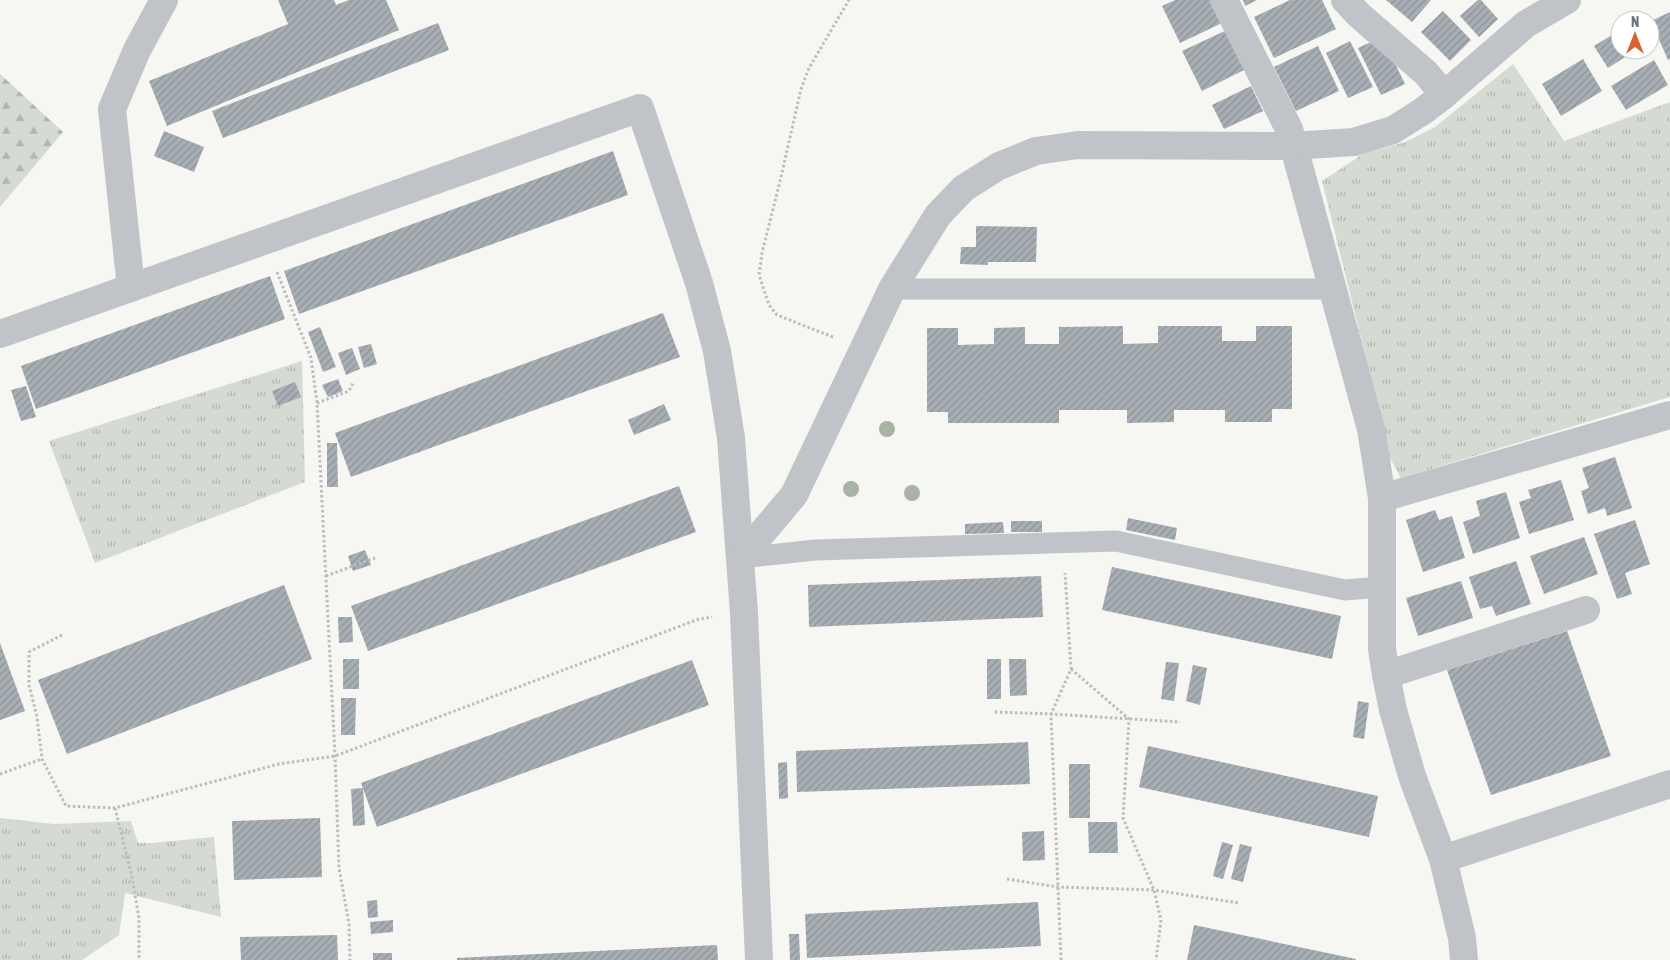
<svg xmlns="http://www.w3.org/2000/svg" width="1670" height="960" font-family="'Asap Condensed',sans-serif">
<style>
.forest{fill:url(#forest-firs)}
.park{fill:url(#park-tufts)}
.building{fill:url(#building-hatch)}
.lines{fill:none;stroke-linecap:round;stroke-linejoin:round}
.path{stroke:#babcbf;stroke-width:3;stroke-dasharray:2.5 2.5;stroke-linecap:butt}
.service{stroke:#c0c3c7;stroke-width:21}
.minor{stroke:#c0c3c7;stroke-width:28}
.tertiary{stroke:#c0c3c7;stroke-width:28}
.tree{fill:#a8b2a5}
</style>
<defs>
<pattern id="forest-firs" width="22" height="20" patternUnits="userSpaceOnUse" patternTransform="scale(1.25)"><rect width="22" height="20" fill="#d5dbd3"/><path d="M5 1l3.5 6h-7zM16 11l3.5 6h-7z" fill="#b1b6b1"/></pattern>
<pattern id="park-tufts" width="24" height="20" patternUnits="userSpaceOnUse" patternTransform="scale(1.25)"><rect width="24" height="20" fill="#d5dbd3"/><path d="M3 7l-1-3M5 7V3M7 7l1-3M15 17l-1-3M17 17v-4M19 17l1-3" fill="none" stroke="#b1b6b1"/></pattern>
<pattern id="building-hatch" width="6" height="6" patternUnits="userSpaceOnUse" patternTransform="scale(1.25)"><rect width="6" height="6" fill="#a7aeb4"/><path d="M-1 1l2-2M0 6l6-6M5 7l2-2" fill="none" stroke="#8c9298"/></pattern>
</defs>
<rect width="100%" height="100%" fill="#f6f6f3"/>
<path class="forest" d="M0,74L63,132L0,207Z"/>
<g class="park">
<path d="M1513,64L1564,141L1670,102V397L1401,478L1387,453L1377,402L1322,181L1363,154L1405,142L1435,127Z"/>
<path d="M302,361L305,482L95,563L49,441Z"/>
<path d="M0,818L54,824L131,821L138,843H152L214,837L221,917L125,893L119,935L82,960H0Z"/>
</g>
<g class="building">
<path d="M278,0H334L336,5L349,0H386L399,30L167,126L149,81L288,24Z"/>
<path d="M1175,0H1213L1224,22L1180,43L1162,6Z"/>
<path d="M1243,0H1257L1245,6Z"/>
<path d="M1290,0H1322L1336,29L1274,58L1254,17Z"/>
<path d="M1386,0H1431L1412,22Z"/>
<path d="M1478,0H1481L1498,19L1479,37L1460,16Z"/>
<path d="M1443,11L1471,40L1450,61L1421,32Z"/>
<path d="M1670,12V59L1668,60L1651,21Z"/>
<path d="M438,23L449,50L223,138L212,111Z"/>
<path d="M1227,30L1246,69L1202,91L1182,51Z"/>
<path d="M1620,30V50H1636L1608,68L1594,46Z"/>
<path d="M1382,37L1405,84L1381,95L1358,48Z"/>
<path d="M1350,41L1373,87L1348,98L1326,53Z"/>
<path d="M1318,46L1339,91L1296,111L1274,67Z"/>
<path d="M1583,59L1602,91L1561,116L1542,84Z"/>
<path d="M1654,60L1668,85L1626,110L1611,86Z"/>
<path d="M1251,86L1263,111L1224,129L1212,105Z"/>
<path d="M164,131L204,147L194,172L154,156Z"/>
<path d="M613,151L628,195L299,314L284,271Z"/>
<path d="M976,226L1037,227L1036,262H988V265L960,264L961,247H976Z"/>
<path d="M270,276L285,319L36,409L21,366Z"/>
<path d="M663,313L680,357L351,477L335,433Z"/>
<path d="M1123,326V344L1158,343V326H1222V341H1256V326H1292V409H1272V422H1225V410H1174V422L1127,423V410H1059V423H948V412H927V328H958V345L994,344V328L1025,327V344H1059V327Z"/>
<path d="M320,327L336,367L323,372L308,332Z"/>
<path d="M371,344L377,364L364,368L358,347Z"/>
<path d="M352,348L360,369L346,375L338,353Z"/>
<path d="M338,379L343,391L328,397L322,385Z"/>
<path d="M295,382L301,397L278,406L272,391Z"/>
<path d="M26,386L36,417L21,421L11,390Z"/>
<path d="M664,404L671,420L634,435L628,420Z"/>
<path d="M327,443H337L338,487H327Z"/>
<path d="M1615,457L1632,508L1607,516L1605,508L1588,514L1581,491L1589,488L1582,468Z"/>
<path d="M1561,480L1574,520L1529,534L1519,502L1531,498L1528,490Z"/>
<path d="M679,486L696,532L368,651L351,606Z"/>
<path d="M1506,492L1520,538L1473,554L1463,522L1480,516L1476,501Z"/>
<path d="M1435,510L1439,520L1452,516L1465,558L1423,572L1406,520Z"/>
<path d="M1128,518L1177,528L1175,540L1126,530Z"/>
<path d="M1635,520L1650,564L1625,573L1632,594L1617,599L1594,534Z"/>
<rect x="1011" y="521" width="31" height="11"/>
<path d="M1003,522L1004,533L965,534V524Z"/>
<path d="M1584,537L1598,574L1544,594L1530,556Z"/>
<path d="M365,550L371,565L353,571L348,556Z"/>
<path d="M1516,561L1531,604L1496,616L1492,606L1480,609L1469,577Z"/>
<path d="M1112,567L1341,616L1332,659L1102,610Z"/>
<path d="M1041,576L1043,617L809,627L808,585Z"/>
<path d="M1461,581L1473,618L1418,636L1406,598Z"/>
<path d="M284,585L312,659L67,754L38,680Z"/>
<path d="M338,617H352L353,642L339,643Z"/>
<path d="M1567,631L1611,756L1491,795L1447,670Z"/>
<path d="M0,643L25,711L0,720Z"/>
<rect x="343" y="659" width="16" height="30"/>
<rect x="987" y="659" width="14" height="40"/>
<path d="M1009,659H1026L1027,695L1010,696Z"/>
<path d="M692,660L709,705L377,827L361,783Z"/>
<path d="M1166,662L1179,663L1174,701L1161,699Z"/>
<path d="M1193,665L1207,668L1200,705L1186,701Z"/>
<path d="M341,698H356L355,735H341Z"/>
<path d="M1358,701L1369,703L1364,739L1353,737Z"/>
<path d="M1028,742L1030,784L797,792L796,751Z"/>
<path d="M1148,746L1378,796L1369,837L1139,787Z"/>
<path d="M787,762L788,798L779,799L778,763Z"/>
<rect x="1069" y="764" width="21" height="54"/>
<path d="M363,788L365,825L353,826L351,789Z"/>
<path d="M320,818L322,877L234,880L232,821Z"/>
<path d="M1088,822H1117L1118,853H1089Z"/>
<path d="M1044,831L1045,860L1023,861L1022,832Z"/>
<path d="M1222,842L1233,845L1223,879L1213,876Z"/>
<path d="M1240,844L1252,847L1243,882L1231,879Z"/>
<path d="M377,900L378,917L368,918L367,901Z"/>
<path d="M1038,902L1041,946L807,958L805,914Z"/>
<path d="M393,920V932L371,934L370,922Z"/>
<path d="M1194,925L1356,959V960H1187Z"/>
<path d="M789,934H799L800,960H790Z"/>
<path d="M337,935L338,960H241L240,937Z"/>
<path d="M717,945L718,960H457V958Z"/>
<rect x="373" y="953" width="19" height="7"/>
</g>
<g class="lines">
<g class="path">
<path d="M277,272L311,358L317,403L335,756L339,868L349,924L350,960"/>
<path d="M833,337L777,315L769,305L759,275L762,253L781,177L801,89L809,68L849,0"/>
<path d="M317,403L349,391L353,383"/>
<path d="M326,576L375,558"/>
<path d="M62,635L29,652V685L37,717L42,759L66,806L115,808L279,764L335,756L699,619L712,617"/>
<path d="M1071,669L1129,719L1123,818L1154,890L1161,920L1156,960"/>
<path d="M995,712L1051,714L1180,722"/>
<path d="M0,774L42,759"/>
<path d="M115,808L131,872L139,918V960"/>
<path d="M1007,879L1058,887L1154,890L1239,903"/>
<path d="M1061,960L1051,714L1071,669L1065,573"/>
</g>
<g class="service">
<path d="M892,289H1333"/>
<path d="M741,558L815,550L1116,541L1345,590L1381,587"/>
</g>
<g class="minor">
<path d="M1224,0L1289,129L1371,429L1382,498V649L1386,675L1393,710L1412,776L1443,859L1462,938L1464,960"/>
<path d="M1345,0L1359,15L1426,73L1444,95"/>
<path d="M131,288L112,109L137,50L164,0"/>
<path d="M0,334L640,108L699,283L717,351L731,438L744,613L759,960"/>
<path d="M1382,498L1670,415"/>
<path d="M1386,675L1586,610"/>
<path d="M1443,859L1670,784"/>
</g>
<path class="tertiary" d="M741,558L794,495L892,289L938,215L964,188L999,166L1036,151L1078,145L1292,146L1354,142L1393,130L1423,111L1444,95L1526,24L1567,0"/>
</g>
<g class="tree">
<circle cx="887" cy="429" r="8"/>
<circle cx="851" cy="489" r="8"/>
<circle cx="912" cy="493" r="8"/>
</g>
<g transform="translate(1635 35)"><circle r="24" fill="#ffffff" stroke="#c2c8cd"/>
<path d="M0-4L9 19L0 12L-9 19Z" fill="#da6130"/>
<text y="-8" font-size="14" font-weight="bold" text-anchor="middle" fill="#677583">N</text>
</g>
</svg>
